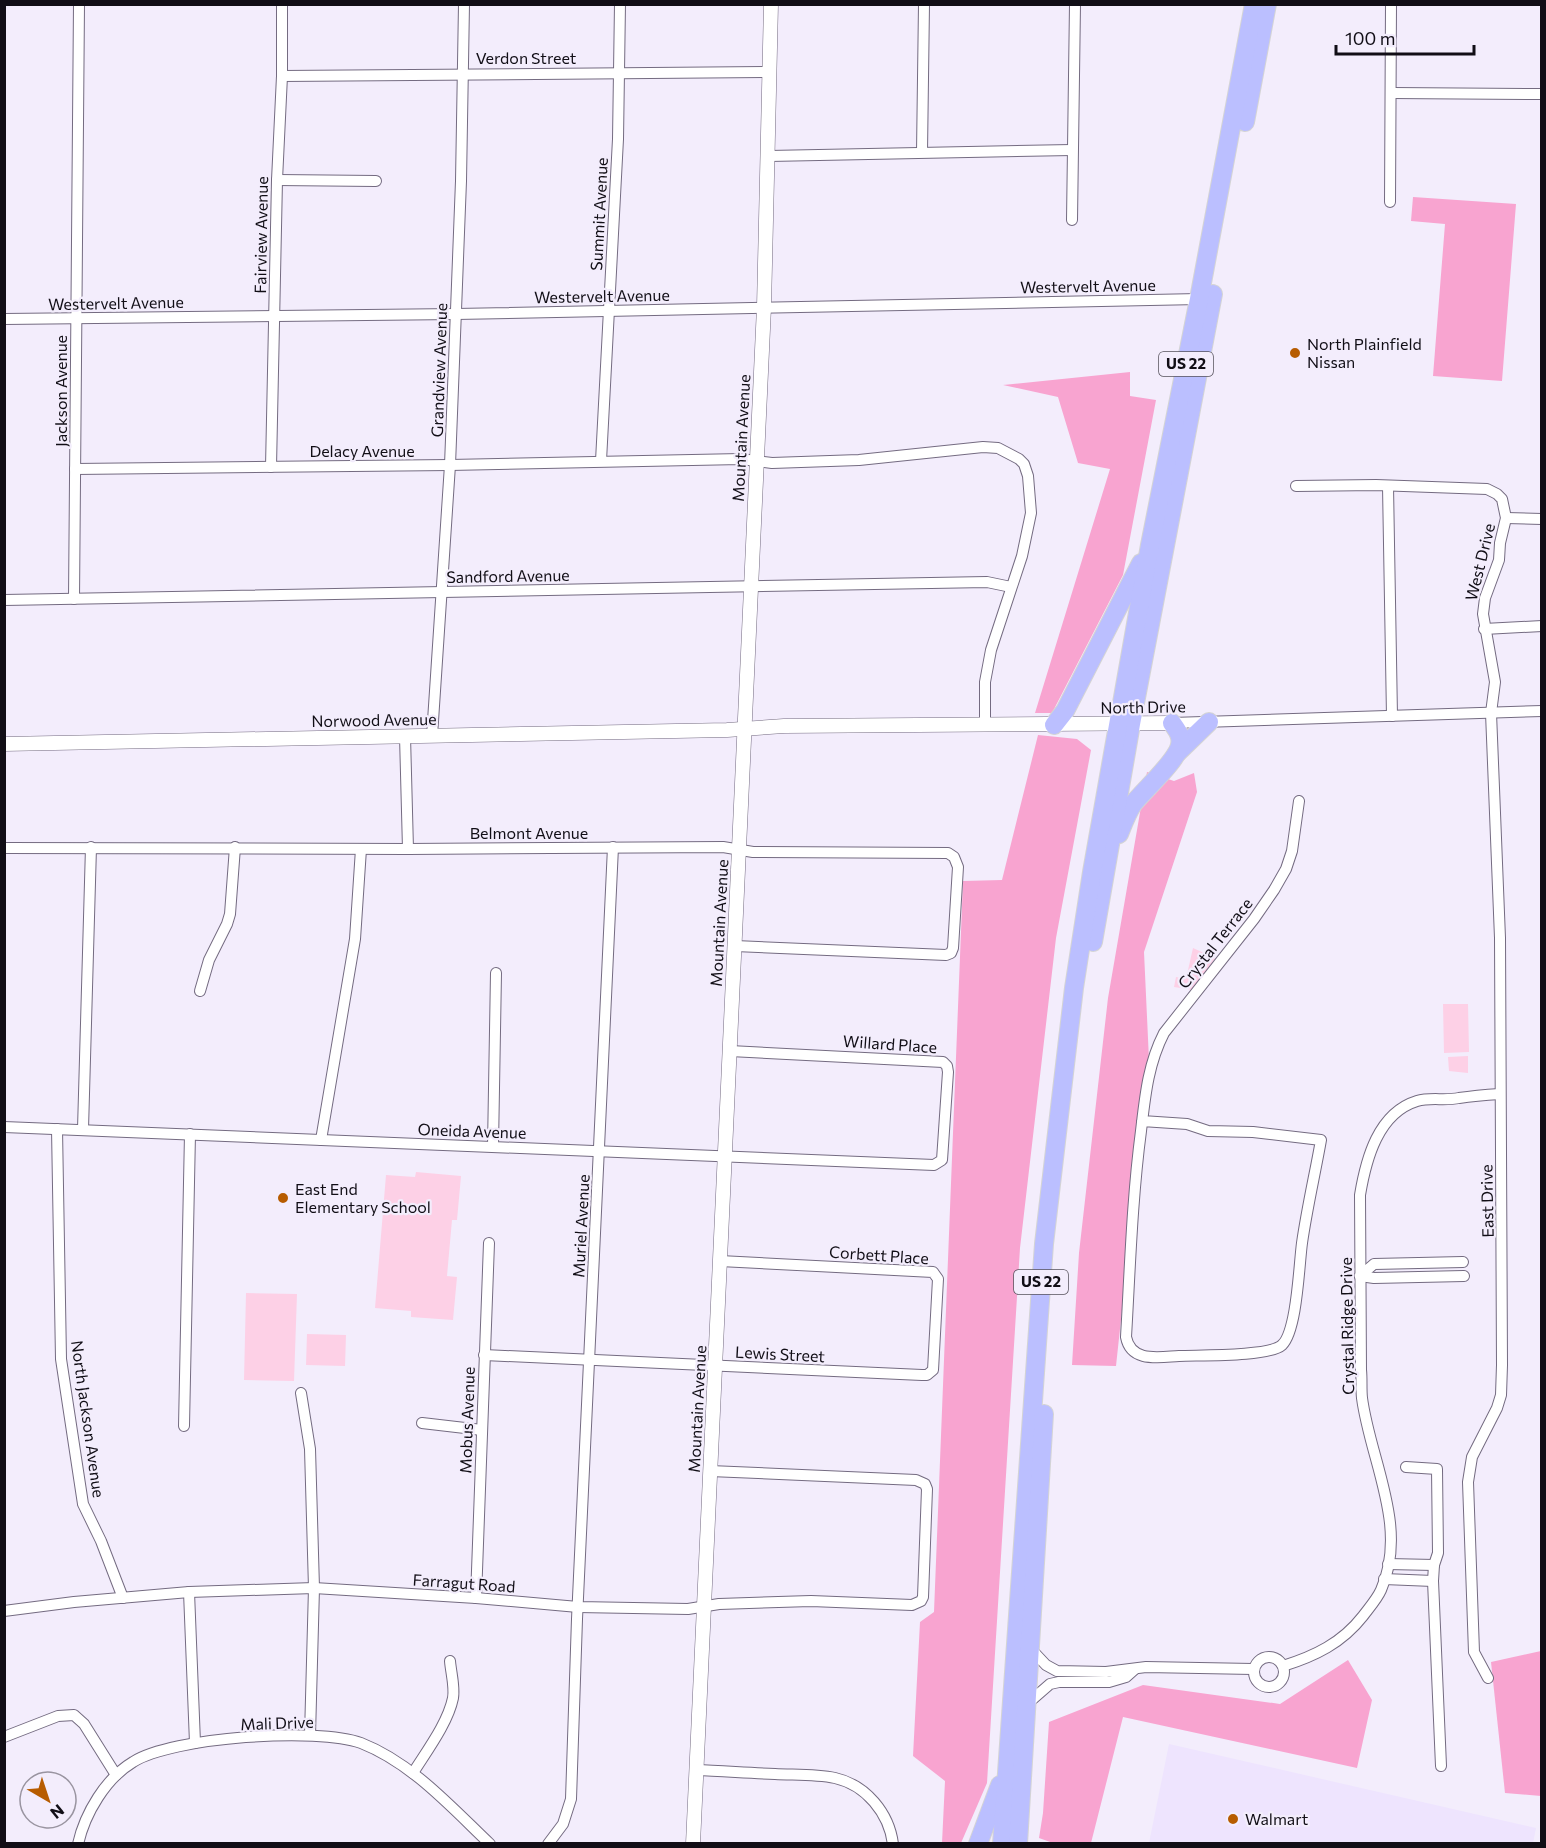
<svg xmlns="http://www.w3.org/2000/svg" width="1546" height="1848" font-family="Commissioner,sans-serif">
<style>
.built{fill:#eee4fe}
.green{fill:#fdd0e6}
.forest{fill:#f8a4d0}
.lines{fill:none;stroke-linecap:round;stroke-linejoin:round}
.minor-casing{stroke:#746b81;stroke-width:12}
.tertiary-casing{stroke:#746b81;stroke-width:15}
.trunk-casing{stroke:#d4d4d5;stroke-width:20}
.minor{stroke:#fff;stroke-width:10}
.tertiary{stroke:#fff;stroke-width:14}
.trunk{stroke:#bbbfff;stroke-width:18}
.poi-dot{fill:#b75c00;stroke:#f3edfc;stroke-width:2}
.labels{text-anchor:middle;stroke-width:4.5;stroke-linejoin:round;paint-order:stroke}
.shield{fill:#f3edfc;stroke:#55515b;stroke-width:1.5}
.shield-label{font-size:15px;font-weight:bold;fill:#110e16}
.street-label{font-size:16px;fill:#110e16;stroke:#f3edfc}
.poi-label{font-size:16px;fill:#110e16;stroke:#f3edfc;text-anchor:start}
</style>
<rect width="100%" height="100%" fill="#f3edfc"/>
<path class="built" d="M1169,1744L1536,1828L1533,1843H1149Z"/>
<g class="green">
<path d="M1193,948L1215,958L1193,990L1174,987L1176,977L1186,979Z"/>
<path d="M1443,1004H1468L1469,1052L1444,1053Z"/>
<path d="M1468,1056V1073L1449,1071L1448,1057Z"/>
<path d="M416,1172L461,1176L457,1220H452L447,1276L457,1277L453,1320L411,1317V1311L375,1308L386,1175L415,1177Z"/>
<path d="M246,1293L297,1294L294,1381L244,1380Z"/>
<path d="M307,1334L346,1335L345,1366L306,1365Z"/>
</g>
<g class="forest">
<path d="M1413,197L1516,204L1502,381L1433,376L1445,224L1411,221Z"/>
<path d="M1130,372V396L1156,400L1123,575L1052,713H1035L1110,469L1078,463L1058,397L1003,385Z"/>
<path d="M1038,735L1077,739L1091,750L1056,938L1020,1248L987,1783L961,1843H942L945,1781L913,1756L920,1622L934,1612L963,881L1002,880Z"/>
<path d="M1147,772L1174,781L1194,773L1197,792L1144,952L1149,1060L1116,1366L1072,1365L1079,1253L1108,998Z"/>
<path d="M1541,1651V1796L1505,1793L1491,1662Z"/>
<path d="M1348,1660L1372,1700L1357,1768L1123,1717L1091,1843H1053L1039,1838L1043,1813L1049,1722L1143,1685L1280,1704Z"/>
</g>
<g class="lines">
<g class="minor-casing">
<g id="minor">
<path d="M282,76L770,72"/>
<path d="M1392,93L1542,94"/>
<path d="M922,152L924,4"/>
<path d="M769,156L1072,150"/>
<path d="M277,180L376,181"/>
<path d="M1390,202L1391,4"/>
<path d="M1072,220L1075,4"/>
<path d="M4,319L456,314L1199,299"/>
<path d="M601,461L618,139L620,4"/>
<path d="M271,467L277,180L282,76V4"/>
<path d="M75,469L450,465L741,459L772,463L859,460L983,447L998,448L1019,459L1024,464L1028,476L1031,513L1022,556L991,650L985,682V724"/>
<path d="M1296,486L1376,485L1487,489L1497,494L1502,499L1506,518L1500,543L1499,560L1485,598L1483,614L1495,682L1491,713L1500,938L1502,1365L1501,1395L1497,1408L1472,1457L1468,1482L1474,1652L1488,1678"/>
<path d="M1388,486L1392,716"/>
<path d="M1506,518L1542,519"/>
<path d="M74,599L79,4"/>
<path d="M4,600L987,582L1011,587"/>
<path d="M1484,629L1542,626"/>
<path d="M1172,723L1542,711"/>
<path d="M405,736L408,849"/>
<path d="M432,736L450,465L461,181L464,4"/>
<path d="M4,848L408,849L723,847L753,852L948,853L954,857L958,867L953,948L951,953L946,955L735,946"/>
<path d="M200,991L209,960L227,924L230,914L235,847"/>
<path d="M1142,1121L1187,1124L1208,1131L1253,1132L1321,1140C1315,1174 1307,1208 1302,1243C1299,1265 1297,1331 1282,1345C1269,1357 1199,1355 1179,1356C1159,1357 1131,1363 1126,1337C1130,1269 1132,1199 1141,1131C1145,1097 1148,1064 1164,1033L1254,919L1274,890L1286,869L1292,851L1299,801"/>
<path d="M4,1127L934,1165L942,1160L948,1072L947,1066L943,1062L730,1051"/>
<path d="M57,1129L61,1359L83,1504L101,1541L123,1598"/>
<path d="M83,1129L91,847"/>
<path d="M321,1140L355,939L361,849"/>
<path d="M493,1146L496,973"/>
<path d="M1360,1276L1374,1264L1463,1262"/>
<path d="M1360,1276L1374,1278L1464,1276"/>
<path d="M484,1355L922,1375H927L933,1370L938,1279L933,1272L720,1261"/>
<path d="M301,1393L310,1449L314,1588L310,1735"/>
<path d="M422,1423L482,1430"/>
<path d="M184,1426L190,1134"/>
<path d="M1406,1467L1437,1469L1438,1553L1434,1565L1433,1581L1441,1766"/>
<path d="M1388,1564L1434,1565"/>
<path d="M1384,1579L1433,1581"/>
<path d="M189,1592L195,1743"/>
<path d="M476,1598L489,1243"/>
<path d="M4,1611L74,1602L189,1592L314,1588L476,1598L578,1607L688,1609L719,1604L811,1601L912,1605L921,1601L923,1597L927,1489L925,1484L916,1480L710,1471"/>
<path d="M1030,1648L1046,1665L1057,1671L1106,1672L1146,1667L1253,1669"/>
<circle cx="1269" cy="1672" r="15"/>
<path d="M1283,1666C1315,1656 1342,1643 1363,1616C1369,1608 1377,1599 1381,1590C1409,1527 1370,1460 1362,1398C1361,1389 1362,1379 1361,1370L1360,1195C1366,1159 1378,1113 1417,1101C1430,1097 1445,1101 1459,1098C1473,1096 1485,1095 1500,1094"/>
<path d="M1027,1704L1050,1684L1059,1682H1109L1126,1677L1135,1669"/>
<path d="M4,1737L58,1716L74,1715L84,1724L116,1775"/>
<path d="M696,1770C722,1771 749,1773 775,1774C795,1775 816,1774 835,1778C866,1785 889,1813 893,1844"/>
<path d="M413,1773C426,1752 448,1723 453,1698C455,1687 451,1673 450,1661"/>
<path d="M78,1844C85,1813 106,1778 133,1762C172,1737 318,1727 361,1743C412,1763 451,1807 490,1844"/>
<path d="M548,1844L563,1824L571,1799L577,1619L613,847"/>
</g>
</g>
<g class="tertiary-casing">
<g id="tertiary">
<path d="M4,744L727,730L784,726L1172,723"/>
<path d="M693,1844L764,307L771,4"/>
</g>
</g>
<g class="trunk-casing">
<g id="trunk">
<path d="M1245,122L1267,4"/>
<path d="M1054,725L1065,711L1141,563"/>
<path d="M1177,753L1209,722"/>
<path d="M1119,834C1123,824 1127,813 1133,804C1145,789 1177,761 1180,745C1182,736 1177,730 1172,723"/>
<path d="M1093,942L1131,724L1213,294"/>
<path d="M978,1844L1000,1785"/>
<path d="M1002,1844L1044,1244L1074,988L1092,872L1150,545L1199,299L1254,4"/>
<path d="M1018,1844L1044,1414"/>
</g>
</g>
<use href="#minor" class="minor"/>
<use href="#tertiary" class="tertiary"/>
<use href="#trunk" class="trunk"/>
</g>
<g class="poi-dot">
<circle cx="1295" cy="353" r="6"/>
<circle cx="283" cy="1198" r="6"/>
<circle cx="1233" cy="1819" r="6"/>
</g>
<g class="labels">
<g class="shield">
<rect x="1159" y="352" width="54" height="24" rx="4.5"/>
<rect x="1014" y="1270" width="54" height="24" rx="4.5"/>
</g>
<g class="shield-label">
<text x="1186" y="369">US 22</text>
<text x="1041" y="1287">US 22</text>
</g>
<g class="street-label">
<text x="526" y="64">Verdon Street</text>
<text transform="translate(599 214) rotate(-87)" y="6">Summit Avenue</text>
<text transform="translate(261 235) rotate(-89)" y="6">Fairview Avenue</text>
<text transform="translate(1088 286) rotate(-1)" y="6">Westervelt Avenue</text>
<text transform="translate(602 296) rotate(-1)" y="6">Westervelt Avenue</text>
<text transform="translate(116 303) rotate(-1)" y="6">Westervelt Avenue</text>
<text transform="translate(439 370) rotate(-88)" y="6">Grandview Avenue</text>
<text transform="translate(61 391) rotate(-90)" y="6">Jackson Avenue</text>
<text transform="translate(741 438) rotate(-87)" y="6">Mountain Avenue</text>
<text x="362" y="457">Delacy Avenue</text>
<text transform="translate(1480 562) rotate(-76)" y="6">West Drive</text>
<text transform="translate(508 576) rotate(-1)" y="6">Sandford Avenue</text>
<text transform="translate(1143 707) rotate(-1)" y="6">North Drive</text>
<text transform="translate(374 720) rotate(-1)" y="6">Norwood Avenue</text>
<text x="529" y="839">Belmont Avenue</text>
<text transform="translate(719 923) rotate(-87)" y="6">Mountain Avenue</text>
<text transform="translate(1215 943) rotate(-52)" y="6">Crystal Terrace</text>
<text transform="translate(890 1044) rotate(4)" y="6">Willard Place</text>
<text transform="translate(472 1131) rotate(2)" y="6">Oneida Avenue</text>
<text transform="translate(1487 1201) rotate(-91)" y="6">East Drive</text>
<text transform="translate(581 1226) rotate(-87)" y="6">Muriel Avenue</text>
<text transform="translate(879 1255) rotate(4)" y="6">Corbett Place</text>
<text transform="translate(1347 1326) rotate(-91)" y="6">Crystal Ridge Drive</text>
<text transform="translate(780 1354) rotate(3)" y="6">Lewis Street</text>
<text transform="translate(697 1409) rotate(-87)" y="6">Mountain Avenue</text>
<text transform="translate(88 1419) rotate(82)" y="6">North Jackson Avenue</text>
<text transform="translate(467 1420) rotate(-88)" y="6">Mobus Avenue</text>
<text transform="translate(464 1583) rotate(4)" y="6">Farragut Road</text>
<text transform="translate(277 1723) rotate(-2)" y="6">Mali Drive</text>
</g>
<g class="poi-label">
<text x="1307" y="350">North Plainfield<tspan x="1307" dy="18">Nissan</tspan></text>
<text x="295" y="1195">East End<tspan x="295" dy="18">Elementary School</tspan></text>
<text x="1245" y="1825">Walmart</text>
</g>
</g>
<rect width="1546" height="1848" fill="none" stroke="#110e16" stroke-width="12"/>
<g transform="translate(48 1800) rotate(141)"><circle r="28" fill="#f3edfc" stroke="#9994a0" stroke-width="1.5"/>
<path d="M0-4.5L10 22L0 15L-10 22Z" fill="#b75c00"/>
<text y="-9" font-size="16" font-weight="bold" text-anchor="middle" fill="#110e16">N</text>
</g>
<path d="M1336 45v9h138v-9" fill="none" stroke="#110e16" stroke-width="3"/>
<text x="1345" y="45" font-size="18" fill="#110e16" stroke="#f3edfc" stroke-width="4.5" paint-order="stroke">100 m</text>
</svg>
